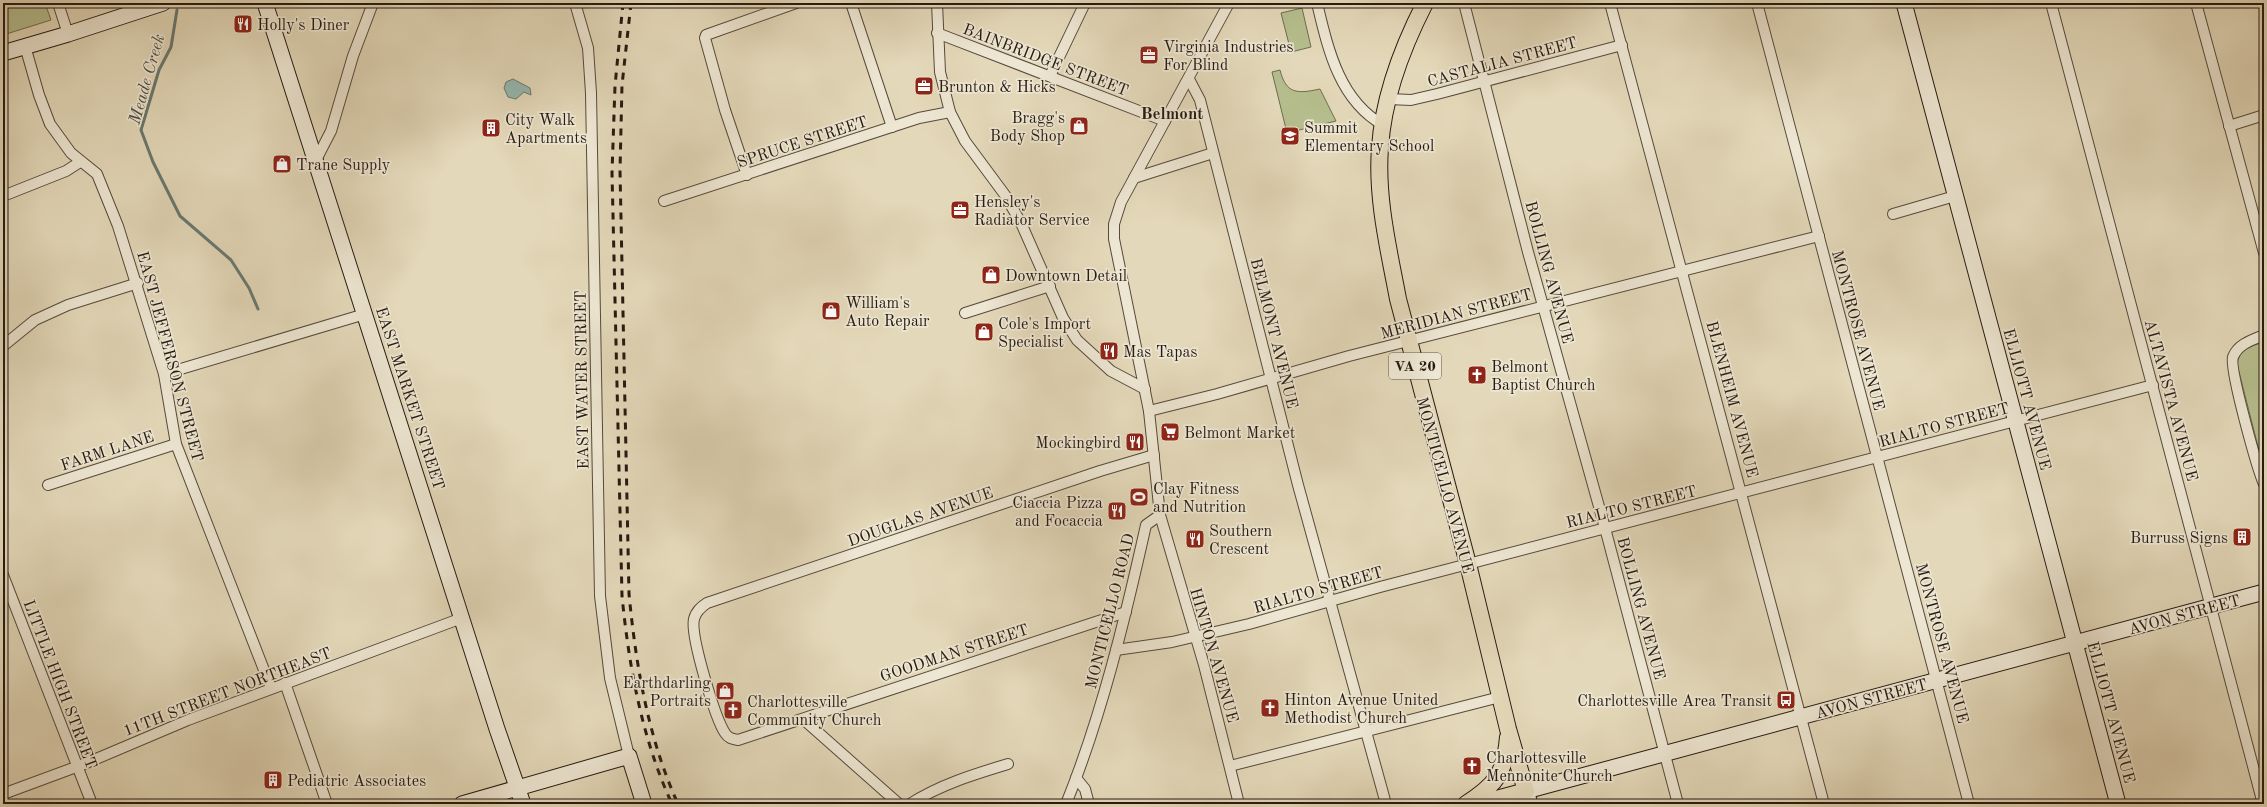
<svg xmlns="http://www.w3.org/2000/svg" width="2267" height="807" font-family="'Old Standard TT',serif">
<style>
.green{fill:#b6be8e;stroke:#6e6c50}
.water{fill:#95b9b1;stroke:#697971}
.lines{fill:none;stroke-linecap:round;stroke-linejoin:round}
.stream{stroke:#697971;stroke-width:3}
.street-casing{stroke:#554a3c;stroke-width:12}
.secondary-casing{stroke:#261a12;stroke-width:17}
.primary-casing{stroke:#261a12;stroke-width:18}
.street{stroke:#ede6d2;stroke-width:10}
.secondary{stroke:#ede6d2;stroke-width:15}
.primary{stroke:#e3d8b9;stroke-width:16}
.rail{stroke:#261a12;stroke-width:3;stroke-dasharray:7 7;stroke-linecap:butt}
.labels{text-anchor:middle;stroke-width:3.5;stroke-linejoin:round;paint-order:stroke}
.shield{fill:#ede6d2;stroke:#62574c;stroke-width:1}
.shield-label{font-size:15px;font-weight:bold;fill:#261a12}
.poi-label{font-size:16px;fill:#261a12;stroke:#ede6d2;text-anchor:start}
.street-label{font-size:16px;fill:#261a12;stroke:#ede6d2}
.water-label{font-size:17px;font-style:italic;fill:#474a42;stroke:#ede6d2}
.neighbourhood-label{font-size:17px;font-weight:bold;fill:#261a12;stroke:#ede6d2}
</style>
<rect width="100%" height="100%" fill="#e3d8b9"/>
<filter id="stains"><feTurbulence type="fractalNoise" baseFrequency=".005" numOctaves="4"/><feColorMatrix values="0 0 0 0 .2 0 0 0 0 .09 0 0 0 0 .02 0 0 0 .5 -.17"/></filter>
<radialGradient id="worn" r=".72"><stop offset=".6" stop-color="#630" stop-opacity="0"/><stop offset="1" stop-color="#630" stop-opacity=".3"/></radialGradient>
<g class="green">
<path d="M3,3H45L51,20L3,35Z"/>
<path d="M1302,8L1311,47L1291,52L1281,13Z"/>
<path d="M1280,70C1286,94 1297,94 1320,89L1336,121L1287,133L1272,72Z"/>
<path d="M2264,342V470L2237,364C2239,349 2251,346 2264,342Z"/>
</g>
<path class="water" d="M513,79L530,88L531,95L524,92L516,99L508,97L504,88L506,82Z"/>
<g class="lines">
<path class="stream" d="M177,10L171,47L159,70L141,130L153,162L180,216L231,260L249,288L258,309"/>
<g class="street-casing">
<g id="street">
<path d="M58,3L68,34"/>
<path d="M575,3L588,48L591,93L600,596L610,678L629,756"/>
<path d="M851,3L892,127"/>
<path d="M937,3L940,72L950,112L965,141L1005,195L1021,223L1063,318L1077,340L1111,371L1145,389"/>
<path d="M1229,3L1121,202L1114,224V239L1149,411L1160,515L1204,665L1239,804"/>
<path d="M1317,3C1328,49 1339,100 1383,125"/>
<path d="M1464,3L1528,252L1605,528L1678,804"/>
<path d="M1610,3L1824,804"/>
<path d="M1757,3L1969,804"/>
<path d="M2051,3L2263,804"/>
<path d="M2196,3L2264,253"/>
<path d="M937,33L1165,121"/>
<path d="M25,46L39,95L50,124L71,153L97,174L118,226L164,374L176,444L271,688"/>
<path d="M1050,76L1085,3"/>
<path d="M1189,79L1200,100L1298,485L1386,804"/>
<path d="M1389,99L1411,100L1437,94L1622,45"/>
<path d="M2229,126L2264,115"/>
<path d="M316,160L331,131L353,56L373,3"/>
<path d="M747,175L725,110L705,38L706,35L796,3"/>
<path d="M1134,178L1213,153"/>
<path d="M3,196L66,171L80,162"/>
<path d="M664,201L919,118L950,112"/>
<path d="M1893,214L1955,196"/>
<path d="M965,313L1050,286"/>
<path d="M2264,335C2252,340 2238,344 2233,357C2229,368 2257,468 2264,484"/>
<path d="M3,346L35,320L68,305L138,283"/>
<path d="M164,374L365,314"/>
<path d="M1149,411L1217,394L1349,356L1819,236"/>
<path d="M48,485L176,444"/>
<path d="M3,575L92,804"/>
<path d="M1126,612L738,740C732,739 728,738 725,733C715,718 690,635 694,619C696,611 701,607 707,603L1100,471L1154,455"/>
<path d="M1116,650L1172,642L1249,624L1380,587L2153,385"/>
<path d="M285,683L327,804"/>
<path d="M803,719L899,804"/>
<path d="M1230,766L1500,697"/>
<path d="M1076,778L1085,789L1089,804"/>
<path d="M3,794L84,764L188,720L462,618"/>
<path d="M910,804C939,785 975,774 1008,764"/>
<path d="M1066,804C1102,715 1125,619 1146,525L1160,515"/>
</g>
</g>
<g class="secondary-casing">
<g id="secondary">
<path d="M265,3L497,729L523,804"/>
<path d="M1904,3L2118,804"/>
<path d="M3,53L68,34L163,3"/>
<path d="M462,804L629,756L644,804"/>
<path d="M1530,804L1526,791L2264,592"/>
</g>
</g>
<g class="primary-casing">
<g id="primary">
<path d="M1425,3C1403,46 1383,99 1380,148C1376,198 1389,251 1398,299L1468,564L1508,729L1526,791L1478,804"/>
<path d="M1466,804C1496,785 1505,773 1508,737"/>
</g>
</g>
<use href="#street" class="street"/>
<use href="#secondary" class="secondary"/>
<use href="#primary" class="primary"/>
<g class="rail">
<path d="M623,3L615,86L612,173L622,596C629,667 642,739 672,804"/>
<path d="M631,3L622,85L620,171L629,594C636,666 648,738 678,804"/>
</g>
</g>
<defs>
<g id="restaurant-square" transform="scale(1)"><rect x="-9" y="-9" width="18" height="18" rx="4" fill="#8f2418" stroke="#ede6d2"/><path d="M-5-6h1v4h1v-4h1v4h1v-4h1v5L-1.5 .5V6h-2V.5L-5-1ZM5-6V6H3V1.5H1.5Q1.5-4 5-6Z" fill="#fff"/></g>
<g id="office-square" transform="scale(1)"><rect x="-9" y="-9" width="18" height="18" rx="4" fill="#8f2418" stroke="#ede6d2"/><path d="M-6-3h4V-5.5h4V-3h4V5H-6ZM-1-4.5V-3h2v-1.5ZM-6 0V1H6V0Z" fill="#fff"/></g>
<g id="shop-square" transform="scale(1)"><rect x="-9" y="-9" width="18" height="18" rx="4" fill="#8f2418" stroke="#ede6d2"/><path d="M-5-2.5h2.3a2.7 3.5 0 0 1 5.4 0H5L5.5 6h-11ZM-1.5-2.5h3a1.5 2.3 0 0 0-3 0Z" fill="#fff"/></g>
<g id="building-square" transform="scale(1)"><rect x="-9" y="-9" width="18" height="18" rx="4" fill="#8f2418" stroke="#ede6d2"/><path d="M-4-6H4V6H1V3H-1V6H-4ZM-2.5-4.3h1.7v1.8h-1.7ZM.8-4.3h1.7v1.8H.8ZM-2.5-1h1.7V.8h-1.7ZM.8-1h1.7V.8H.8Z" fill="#fff"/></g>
<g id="school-square" transform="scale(1)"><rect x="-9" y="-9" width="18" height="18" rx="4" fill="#8f2418" stroke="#ede6d2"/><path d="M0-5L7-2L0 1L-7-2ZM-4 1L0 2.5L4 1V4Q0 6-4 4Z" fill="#fff"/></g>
<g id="church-square" transform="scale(1)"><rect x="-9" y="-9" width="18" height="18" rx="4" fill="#8f2418" stroke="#ede6d2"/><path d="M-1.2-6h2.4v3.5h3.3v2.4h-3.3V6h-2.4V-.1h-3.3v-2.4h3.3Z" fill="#fff"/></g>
<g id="supermarket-square" transform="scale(1)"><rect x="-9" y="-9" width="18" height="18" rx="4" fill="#8f2418" stroke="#ede6d2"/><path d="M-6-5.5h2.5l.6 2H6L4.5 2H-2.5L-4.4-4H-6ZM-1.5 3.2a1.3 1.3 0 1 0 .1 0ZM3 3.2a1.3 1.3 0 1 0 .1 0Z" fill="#fff"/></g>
<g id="stadium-square" transform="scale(1)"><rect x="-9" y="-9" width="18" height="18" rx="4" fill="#8f2418" stroke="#ede6d2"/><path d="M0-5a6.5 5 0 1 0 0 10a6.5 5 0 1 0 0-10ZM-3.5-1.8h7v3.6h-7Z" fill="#fff"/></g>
<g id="bus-square" transform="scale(1)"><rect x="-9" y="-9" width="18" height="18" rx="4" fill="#8f2418" stroke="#ede6d2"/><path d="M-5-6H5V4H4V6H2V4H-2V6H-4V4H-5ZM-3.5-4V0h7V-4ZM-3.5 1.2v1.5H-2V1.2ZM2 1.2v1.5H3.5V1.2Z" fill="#fff"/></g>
</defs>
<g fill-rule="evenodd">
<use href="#restaurant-square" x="243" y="24"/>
<use href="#office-square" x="1149" y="55"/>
<use href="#office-square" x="924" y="86"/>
<use href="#shop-square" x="1079" y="126"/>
<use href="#building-square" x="491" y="128"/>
<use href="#school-square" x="1290" y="136"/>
<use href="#shop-square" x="282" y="164"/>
<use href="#office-square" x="960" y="210"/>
<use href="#shop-square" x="991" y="275"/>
<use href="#shop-square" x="831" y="311"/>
<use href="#shop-square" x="984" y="332"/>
<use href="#restaurant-square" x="1109" y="351"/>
<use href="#church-square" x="1477" y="375"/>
<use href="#supermarket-square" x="1170" y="432"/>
<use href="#restaurant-square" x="1135" y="442"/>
<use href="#stadium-square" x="1139" y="497"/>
<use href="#restaurant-square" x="1117" y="511"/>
<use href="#building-square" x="2242" y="537"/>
<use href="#restaurant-square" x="1195" y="539"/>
<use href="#shop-square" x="725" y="691"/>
<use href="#bus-square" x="1786" y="700"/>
<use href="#church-square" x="1270" y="708"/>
<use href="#church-square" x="733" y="710"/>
<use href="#church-square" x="1472" y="766"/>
<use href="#building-square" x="273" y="780"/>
</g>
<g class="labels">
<rect class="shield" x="1389" y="353" width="52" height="26" rx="3"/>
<g class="shield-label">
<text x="1415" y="371">VA 20</text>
</g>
<g class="poi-label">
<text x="257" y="30">Holly's Diner</text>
<text x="1163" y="52">Virginia Industries<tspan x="1163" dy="18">For Blind</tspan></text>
<text x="938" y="92">Brunton &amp; Hicks</text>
<text x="1065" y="123" text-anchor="end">Bragg's<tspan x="1065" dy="18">Body Shop</tspan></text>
<text x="505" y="125">City Walk<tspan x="505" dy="18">Apartments</tspan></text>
<text x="1304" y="133">Summit<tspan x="1304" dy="18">Elementary School</tspan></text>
<text x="296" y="170">Trane Supply</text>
<text x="974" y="207">Hensley's<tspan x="974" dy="18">Radiator Service</tspan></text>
<text x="1005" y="281">Downtown Detail</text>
<text x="845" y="308">William's<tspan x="845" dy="18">Auto Repair</tspan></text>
<text x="998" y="329">Cole's Import<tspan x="998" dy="18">Specialist</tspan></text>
<text x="1123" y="357">Mas Tapas</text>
<text x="1491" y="372">Belmont<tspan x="1491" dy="18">Baptist Church</tspan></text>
<text x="1184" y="438">Belmont Market</text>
<text x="1121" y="448" text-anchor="end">Mockingbird</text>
<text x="1153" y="494">Clay Fitness<tspan x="1153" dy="18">and Nutrition</tspan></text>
<text x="1103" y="508" text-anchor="end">Ciaccia Pizza<tspan x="1103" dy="18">and Focaccia</tspan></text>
<text x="1209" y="536">Southern<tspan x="1209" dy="18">Crescent</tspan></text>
<text x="2228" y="543" text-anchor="end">Burruss Signs</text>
<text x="711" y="688" text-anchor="end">Earthdarling<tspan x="711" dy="18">Portraits</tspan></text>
<text x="1284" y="705">Hinton Avenue United<tspan x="1284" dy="18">Methodist Church</tspan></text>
<text x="1772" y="706" text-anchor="end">Charlottesville Area Transit</text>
<text x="747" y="707">Charlottesville<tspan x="747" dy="18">Community Church</tspan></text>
<text x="1486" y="763">Charlottesville<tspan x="1486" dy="18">Mennonite Church</tspan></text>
<text x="287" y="786">Pediatric Associates</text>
</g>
<g class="street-label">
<text transform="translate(1046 59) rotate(21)" y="6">BAINBRIDGE STREET</text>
<text transform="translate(1502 61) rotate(-15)" y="6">CASTALIA STREET</text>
<text transform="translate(802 141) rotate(-18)" y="6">SPRUCE STREET</text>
<text transform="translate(1550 272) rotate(75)" y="6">BOLLING AVENUE</text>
<text transform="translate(1456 313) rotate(-15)" y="6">MERIDIAN STREET</text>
<text transform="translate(1859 330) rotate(75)" y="6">MONTROSE AVENUE</text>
<text transform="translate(1275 333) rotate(76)" y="6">BELMONT AVENUE</text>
<text transform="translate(171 356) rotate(75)" y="6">EAST JEFFERSON STREET</text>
<text transform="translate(581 380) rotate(-91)" y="6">EAST WATER STREET</text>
<text transform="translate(411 398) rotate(72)" y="6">EAST MARKET STREET</text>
<text transform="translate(1733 399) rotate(75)" y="6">BLENHEIM AVENUE</text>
<text transform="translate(2028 399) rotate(75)" y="6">ELLIOTT AVENUE</text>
<text transform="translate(2172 400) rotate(75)" y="6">ALTAVISTA AVENUE</text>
<text transform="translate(1944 424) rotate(-15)" y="6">RIALTO STREET</text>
<text transform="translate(107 450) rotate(-18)" y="6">FARM LANE</text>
<text transform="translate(1446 485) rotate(75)" y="6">MONTICELLO AVENUE</text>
<text transform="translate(1631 506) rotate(-14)" y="6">RIALTO STREET</text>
<text transform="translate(920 516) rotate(-19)" y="6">DOUGLAS AVENUE</text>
<text transform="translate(1318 589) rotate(-16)" y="6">RIALTO STREET</text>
<text transform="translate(1642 608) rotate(75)" y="6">BOLLING AVENUE</text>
<text transform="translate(1109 611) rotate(-76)" y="6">MONTICELLO ROAD</text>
<text transform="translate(2184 614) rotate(-15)" y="6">AVON STREET</text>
<text transform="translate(1943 643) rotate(75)" y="6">MONTROSE AVENUE</text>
<text transform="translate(954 652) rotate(-18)" y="6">GOODMAN STREET</text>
<text transform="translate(1215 655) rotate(74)" y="6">HINTON AVENUE</text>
<text transform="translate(61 684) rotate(69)" y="6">LITTLE HIGH STREET</text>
<text transform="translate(227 691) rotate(-21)" y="6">11TH STREET NORTHEAST</text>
<text transform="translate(1871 698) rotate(-15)" y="6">AVON STREET</text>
<text transform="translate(2112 712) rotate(75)" y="6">ELLIOTT AVENUE</text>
</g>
<g class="water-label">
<text transform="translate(146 79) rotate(-74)" y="6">Meade Creek</text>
</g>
<g class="neighbourhood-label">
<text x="1172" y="119">Belmont</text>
</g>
</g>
<rect width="2267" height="807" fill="none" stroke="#e3d8b9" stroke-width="16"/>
<rect x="4" y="4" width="2259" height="799" fill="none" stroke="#261a12" stroke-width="2"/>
<rect x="8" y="8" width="2251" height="791" fill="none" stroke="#261a12"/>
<rect width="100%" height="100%" filter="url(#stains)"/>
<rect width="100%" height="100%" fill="url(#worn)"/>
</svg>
